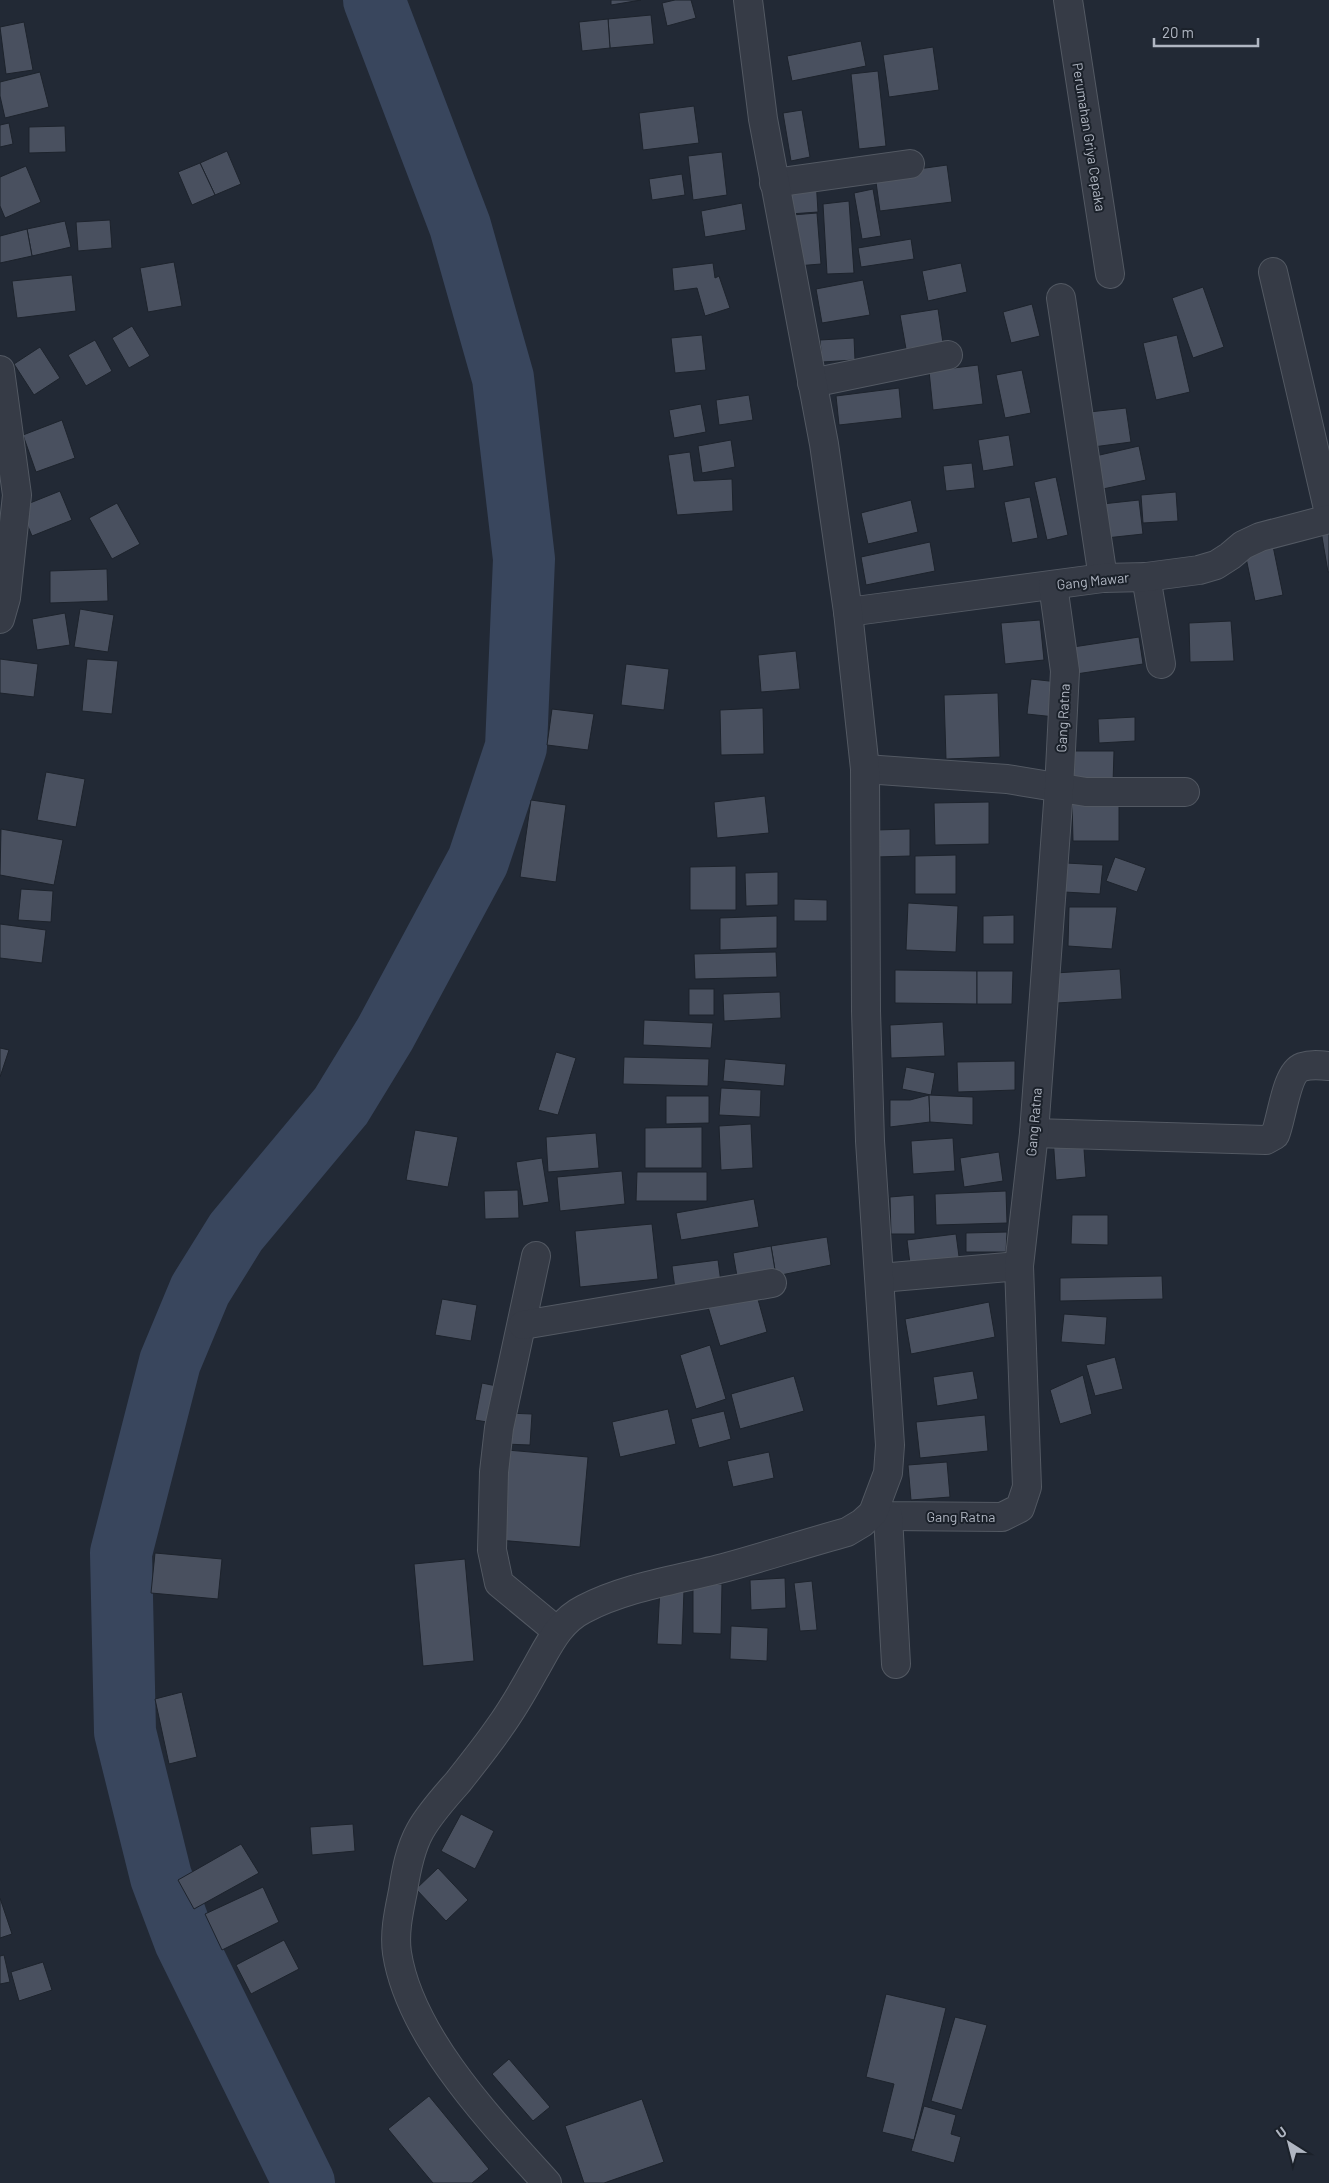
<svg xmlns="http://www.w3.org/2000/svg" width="1329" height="2183" font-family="Barlow,sans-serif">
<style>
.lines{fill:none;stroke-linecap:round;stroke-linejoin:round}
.river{stroke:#39465d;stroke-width:62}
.building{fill:#49505f;stroke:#1d232c}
.minor-casing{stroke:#535963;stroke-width:30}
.tertiary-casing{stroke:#535963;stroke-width:30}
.minor{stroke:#363b46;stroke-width:28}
.tertiary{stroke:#363b46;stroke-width:28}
.labels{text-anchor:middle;stroke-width:4;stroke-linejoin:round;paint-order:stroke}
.street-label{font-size:14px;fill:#b0b6c2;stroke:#1b212a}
</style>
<rect width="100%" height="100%" fill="#222935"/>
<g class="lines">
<path class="river" d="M304,2183L185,1941L161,1877L125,1732L121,1553L170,1362L200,1290L236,1232L341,1106L385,1034L478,861L516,747L524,559L503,378L460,226L374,0"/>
</g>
<g class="building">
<path d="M611,0H641L611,5Z"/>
<path d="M675,0H691L696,18L667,26L662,3Z"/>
<path d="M651,15L654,44L610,48L608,19Z"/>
<path d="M608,19L610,48L582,51L579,22Z"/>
<path d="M24,22L33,70L6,74L0,27Z"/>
<path d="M861,41L866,66L792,81L787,56Z"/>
<path d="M933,47L939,90L889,97L883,55Z"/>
<path d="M878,71L886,146L859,149L851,74Z"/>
<path d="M40,72L49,107L5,118L0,96V82Z"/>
<path d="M694,106L699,143L643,150L639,113Z"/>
<path d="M802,110L810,157L791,161L783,113Z"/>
<path d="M9,123L13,144L0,147V125Z"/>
<path d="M65,126L66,152L29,153V127Z"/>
<path d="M227,151L241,184L215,195L200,163Z"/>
<path d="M722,152L727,195L693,200L688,156Z"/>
<path d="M200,163L215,195L192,205L178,172Z"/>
<path d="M947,165L952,202L880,211L875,175Z"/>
<path d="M26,166L41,202L5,218L0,206V177Z"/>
<path d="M682,174L685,195L652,200L649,179Z"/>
<path d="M816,179L818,212L790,214L788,182Z"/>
<path d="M873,189L881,236L862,239L854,193Z"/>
<path d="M849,201L854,273L827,274L823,204Z"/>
<path d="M742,203L746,230L705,237L701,211Z"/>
<path d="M817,213L821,264L796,266L792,215Z"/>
<path d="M110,220L112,248L78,251L76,222Z"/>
<path d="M65,221L71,247L32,256L27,229Z"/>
<path d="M27,229L32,256L0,263V236Z"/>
<path d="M911,239L914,259L861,267L858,248Z"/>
<path d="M174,262L182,306L148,312L140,268Z"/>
<path d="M713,263L715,278L719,276L730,308L705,316L697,288L674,291L672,268Z"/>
<path d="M961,263L967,292L928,301L922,271Z"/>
<path d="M72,275L76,311L17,318L12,281Z"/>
<path d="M863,280L870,315L822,323L816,289Z"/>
<path d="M1203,287L1224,347L1193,358L1172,298Z"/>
<path d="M1032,304L1040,336L1011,343L1003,312Z"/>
<path d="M938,309L943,343L906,349L900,315Z"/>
<path d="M132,326L150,356L129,368L112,338Z"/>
<path d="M702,335L706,370L675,373L671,338Z"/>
<path d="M1177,335L1190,392L1156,400L1143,343Z"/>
<path d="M854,338L855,360L822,362L820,340Z"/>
<path d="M95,340L112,371L86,386L68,355Z"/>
<path d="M40,347L60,378L34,395L14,364Z"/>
<path d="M978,365L983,404L933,410L929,371Z"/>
<path d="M1022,370L1031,413L1005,418L996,375Z"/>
<path d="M899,388L902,418L839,425L836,396Z"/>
<path d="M749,395L753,420L719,425L716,400Z"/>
<path d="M701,404L706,432L674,438L669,410Z"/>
<path d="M1126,408L1131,442L1093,447L1089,412Z"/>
<path d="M62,420L75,458L36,472L23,435Z"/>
<path d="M1009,435L1014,466L983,471L978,440Z"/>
<path d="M731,440L735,467L702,473L698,446Z"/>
<path d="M1139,446L1146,480L1098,490L1091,457Z"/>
<path d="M690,452L694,481L732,479L733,511L677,515L668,455Z"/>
<path d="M972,463L975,488L946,491L943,466Z"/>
<path d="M1056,477L1068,535L1047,540L1034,482Z"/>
<path d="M60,491L72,520L32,536L20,507Z"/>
<path d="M1176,492L1178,521L1143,523L1141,495Z"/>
<path d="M1030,497L1038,538L1012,543L1004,502Z"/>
<path d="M911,500L918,532L868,544L861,513Z"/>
<path d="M1139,500L1143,534L1106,538L1102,504Z"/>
<path d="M117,503L140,544L112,559L89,518Z"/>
<path d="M1329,529V572H1328L1321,531Z"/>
<path d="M930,542L935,571L866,585L861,557Z"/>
<path d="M1273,546L1283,595L1255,601L1245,553Z"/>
<path d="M107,569L108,601L50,603V571Z"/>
<path d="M80,609L114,615L108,652L74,647Z"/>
<path d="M65,613L70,645L37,650L32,619Z"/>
<path d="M1040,620L1044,660L1005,664L1001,623Z"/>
<path d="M1231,621L1234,661L1190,662L1189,623Z"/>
<path d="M1139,637L1143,664L1076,674L1073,647Z"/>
<path d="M796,651L800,689L761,692L758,655Z"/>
<path d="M0,659L38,664L34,697L0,693Z"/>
<path d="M87,659L118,661L112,714L82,711Z"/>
<path d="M626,664L669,669L664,710L621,705Z"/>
<path d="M1031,679L1058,682L1055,717L1027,714Z"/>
<path d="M998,693L1000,757L946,759L944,695Z"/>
<path d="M763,708L764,754L721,755L720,710Z"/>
<path d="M552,709L594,714L588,750L547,745Z"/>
<path d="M1135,717V741L1099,743L1098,719Z"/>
<path d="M1070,751H1114L1113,784H1070Z"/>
<path d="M46,772L85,779L76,827L37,820Z"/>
<path d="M765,796L769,833L717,838L714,802Z"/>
<path d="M531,800L566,805L556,882L520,877Z"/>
<path d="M1072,801H1119V841H1073Z"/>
<path d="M989,802V844L935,845L934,803Z"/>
<path d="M1,829L63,840L54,885L0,875Z"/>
<path d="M910,829V856L876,857V830Z"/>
<path d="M956,855V894H915V856Z"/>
<path d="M1115,857L1146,868L1137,892L1106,881Z"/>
<path d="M1066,863L1103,865L1100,894L1064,892Z"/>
<path d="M736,866V910H690V867Z"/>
<path d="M778,872V905L746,906L745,873Z"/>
<path d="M21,889L53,891L51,922L18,920Z"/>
<path d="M794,899L827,900V921H794Z"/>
<path d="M908,903L958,906L956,952L906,950Z"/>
<path d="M1069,907H1117L1112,949L1068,946Z"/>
<path d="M1014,915V944H983V916Z"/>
<path d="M777,916V948L720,950V918Z"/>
<path d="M0,924L46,930L42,963L0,958Z"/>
<path d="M776,952L777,977L695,979L694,954Z"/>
<path d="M1120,969L1122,999L1057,1003L1055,973Z"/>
<path d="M895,970L977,971V1004L895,1003Z"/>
<path d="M977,971H1013L1012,1004H977Z"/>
<rect x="689" y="989" width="25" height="26"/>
<path d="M780,992L781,1018L724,1021L723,994Z"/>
<path d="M644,1020L713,1023L711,1048L643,1045Z"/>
<path d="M943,1022L945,1056L891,1058L890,1025Z"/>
<path d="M0,1048L9,1050L0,1077Z"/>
<path d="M556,1052L576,1058L558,1115L538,1110Z"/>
<path d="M624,1057L709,1059L708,1086L623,1084Z"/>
<path d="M725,1059L786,1064L784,1086L723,1081Z"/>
<path d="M1015,1061V1090L958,1092L957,1062Z"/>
<path d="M906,1067L935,1073L931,1095L902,1089Z"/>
<path d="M721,1088L761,1090L760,1117L719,1115Z"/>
<path d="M929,1095L930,1122L890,1127V1100H910Z"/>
<path d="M929,1095L973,1097V1125L930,1122Z"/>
<path d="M666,1096H709V1123L666,1124Z"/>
<path d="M751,1124L753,1168L721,1170L719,1126Z"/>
<path d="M702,1127V1168H645V1128Z"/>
<path d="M415,1130L458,1137L448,1187L406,1180Z"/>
<path d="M596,1133L599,1168L548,1172L546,1137Z"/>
<path d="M1083,1135L1086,1177L1056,1180L1053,1137Z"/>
<path d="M953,1138L955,1171L913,1174L911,1141Z"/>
<path d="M999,1152L1003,1181L964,1187L960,1158Z"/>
<path d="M542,1158L549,1202L523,1206L516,1162Z"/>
<path d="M622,1171L625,1204L560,1211L557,1177Z"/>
<path d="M637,1172H707V1201H636Z"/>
<path d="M518,1190L519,1218L485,1219L484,1191Z"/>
<path d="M1006,1191L1007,1223L936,1225L935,1194Z"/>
<path d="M914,1195L915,1234H891L890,1197Z"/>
<path d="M754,1199L759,1227L681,1240L676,1213Z"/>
<path d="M1072,1215H1108V1245L1071,1244Z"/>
<path d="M652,1224L658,1279L580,1287L575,1231Z"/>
<path d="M1007,1232L1006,1252H966V1233Z"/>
<path d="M956,1234L960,1264L911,1272L907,1240Z"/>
<path d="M827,1237L831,1265L776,1276L771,1246Z"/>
<path d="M771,1246L776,1276L738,1282L733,1253Z"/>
<path d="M718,1260L722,1290L676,1297L672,1266Z"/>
<path d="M1162,1276L1163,1299L1060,1301V1278Z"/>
<path d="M756,1292L767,1332L720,1346L708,1307Z"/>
<path d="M442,1299L477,1305L471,1341L435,1335Z"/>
<path d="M989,1302L995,1337L911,1354L905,1319Z"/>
<path d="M1064,1314L1107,1317L1105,1345L1061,1342Z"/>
<path d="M710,1345L726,1399L696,1409L680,1355Z"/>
<path d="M1115,1357L1123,1389L1095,1396L1086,1365Z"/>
<path d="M973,1371L978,1399L937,1406L933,1377Z"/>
<path d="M1083,1375L1092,1414L1060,1424L1050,1390Z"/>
<path d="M794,1376L804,1411L740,1429L731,1394Z"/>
<path d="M482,1383L506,1388L499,1424L475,1420Z"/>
<path d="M668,1409L676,1444L620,1457L612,1422Z"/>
<path d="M724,1411L731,1439L699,1448L691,1419Z"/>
<path d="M506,1413L532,1414L530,1445L504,1444Z"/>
<path d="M985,1415L988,1451L920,1458L916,1422Z"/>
<path d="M507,1450L588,1457L580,1547L498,1540Z"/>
<path d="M769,1452L774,1478L733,1487L727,1461Z"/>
<path d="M947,1462L950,1497L911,1500L908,1465Z"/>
<path d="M155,1553L222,1559L218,1599L151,1593Z"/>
<path d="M465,1559L474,1661L423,1666L414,1564Z"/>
<path d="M785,1578L786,1608L751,1610L750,1580Z"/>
<path d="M812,1581L817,1630L800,1631L794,1583Z"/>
<path d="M693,1584H722L721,1634L693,1633Z"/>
<path d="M660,1588L684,1590L682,1645L657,1644Z"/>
<path d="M731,1626L768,1628L767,1661L730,1659Z"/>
<path d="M182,1692L197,1757L169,1764L155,1699Z"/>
<path d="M461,1814L494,1831L475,1869L441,1851Z"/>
<path d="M353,1824L355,1851L312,1855L310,1827Z"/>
<path d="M241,1844L259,1873L194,1909L178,1880Z"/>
<path d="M438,1868L468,1900L446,1921L416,1889Z"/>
<path d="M263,1887L279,1922L222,1950L205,1914Z"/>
<path d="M0,1898L12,1934L0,1938Z"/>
<path d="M284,1940L299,1969L251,1994L236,1965Z"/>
<path d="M4,1955L10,1982L0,1984V1956Z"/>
<path d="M43,1962L52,1990L19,2001L11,1972Z"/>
<path d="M886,1994L946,2008L914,2140L882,2132L894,2084L866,2077Z"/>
<path d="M955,2017L987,2025L962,2110L931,2101Z"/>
<path d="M509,2059L550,2107L533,2121L492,2074Z"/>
<path d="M429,2096L489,2169L472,2183H433L388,2129Z"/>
<path d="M642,2099L664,2162L604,2183H584L565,2126Z"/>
<path d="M924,2106L956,2115L951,2134L961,2137L954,2163L911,2151Z"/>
</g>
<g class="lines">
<g class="minor-casing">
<g id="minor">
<path d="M1068,0L1110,274"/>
<path d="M774,183L910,164"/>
<path d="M1273,272L1329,513"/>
<path d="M1061,298L1103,578"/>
<path d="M0,370L17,495L6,598L0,619"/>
<path d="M812,383L948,355"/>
<path d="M1146,577L1161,664"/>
<path d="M848,612L1103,578L1146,577L1199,570L1216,565L1230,556L1243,545L1260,537L1329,519"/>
<path d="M865,769L1007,779L1086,792H1185"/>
<path d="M1034,1133L1266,1140L1275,1135C1282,1118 1286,1073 1302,1067C1311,1064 1320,1065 1329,1066"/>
<path d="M536,1256L499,1428L494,1472L492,1550L499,1583L557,1631"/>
<path d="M880,1278L1019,1266"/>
<path d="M523,1325L772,1283"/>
<path d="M873,1513L888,1516L1002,1517L1020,1508L1027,1487L1019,1266L1034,1133L1059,789L1065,671L1053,585"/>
<path d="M888,1516L896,1664"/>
</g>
</g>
<g class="tertiary-casing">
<path id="tertiary" d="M547,2183C492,2122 410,2037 397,1953C394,1932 399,1911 403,1891C406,1871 410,1849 420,1831C430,1813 445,1797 458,1782C472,1764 486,1747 499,1728C512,1710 523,1691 534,1671C548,1647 558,1622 584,1609C628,1586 679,1580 727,1567C767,1556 807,1543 847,1532L862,1523L873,1513L888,1473L890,1445L870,1141L866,1011L865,769L848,612L824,444L763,119L748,0"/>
</g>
<use href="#minor" class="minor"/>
<use href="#tertiary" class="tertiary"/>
</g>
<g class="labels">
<g class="street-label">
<text transform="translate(1089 137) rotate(81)" y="5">Perumahan Griya Cepaka</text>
<text transform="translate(1093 581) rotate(-6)" y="5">Gang Mawar</text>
<text transform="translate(1063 718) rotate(-87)" y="5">Gang Ratna</text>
<text transform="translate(1034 1122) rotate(-85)" y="5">Gang Ratna</text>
<text x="961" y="1522">Gang Ratna</text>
</g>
</g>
<g transform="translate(1289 2143) rotate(324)" stroke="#1b212a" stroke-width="4" paint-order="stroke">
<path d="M0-4L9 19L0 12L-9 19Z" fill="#b0b6c2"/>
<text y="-8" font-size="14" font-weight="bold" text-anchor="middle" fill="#b0b6c2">U</text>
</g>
<path d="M1154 38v8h104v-8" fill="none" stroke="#b0b6c2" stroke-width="2.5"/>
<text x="1162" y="38" font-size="15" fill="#b0b6c2" stroke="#1b212a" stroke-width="4" paint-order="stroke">20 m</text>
</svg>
